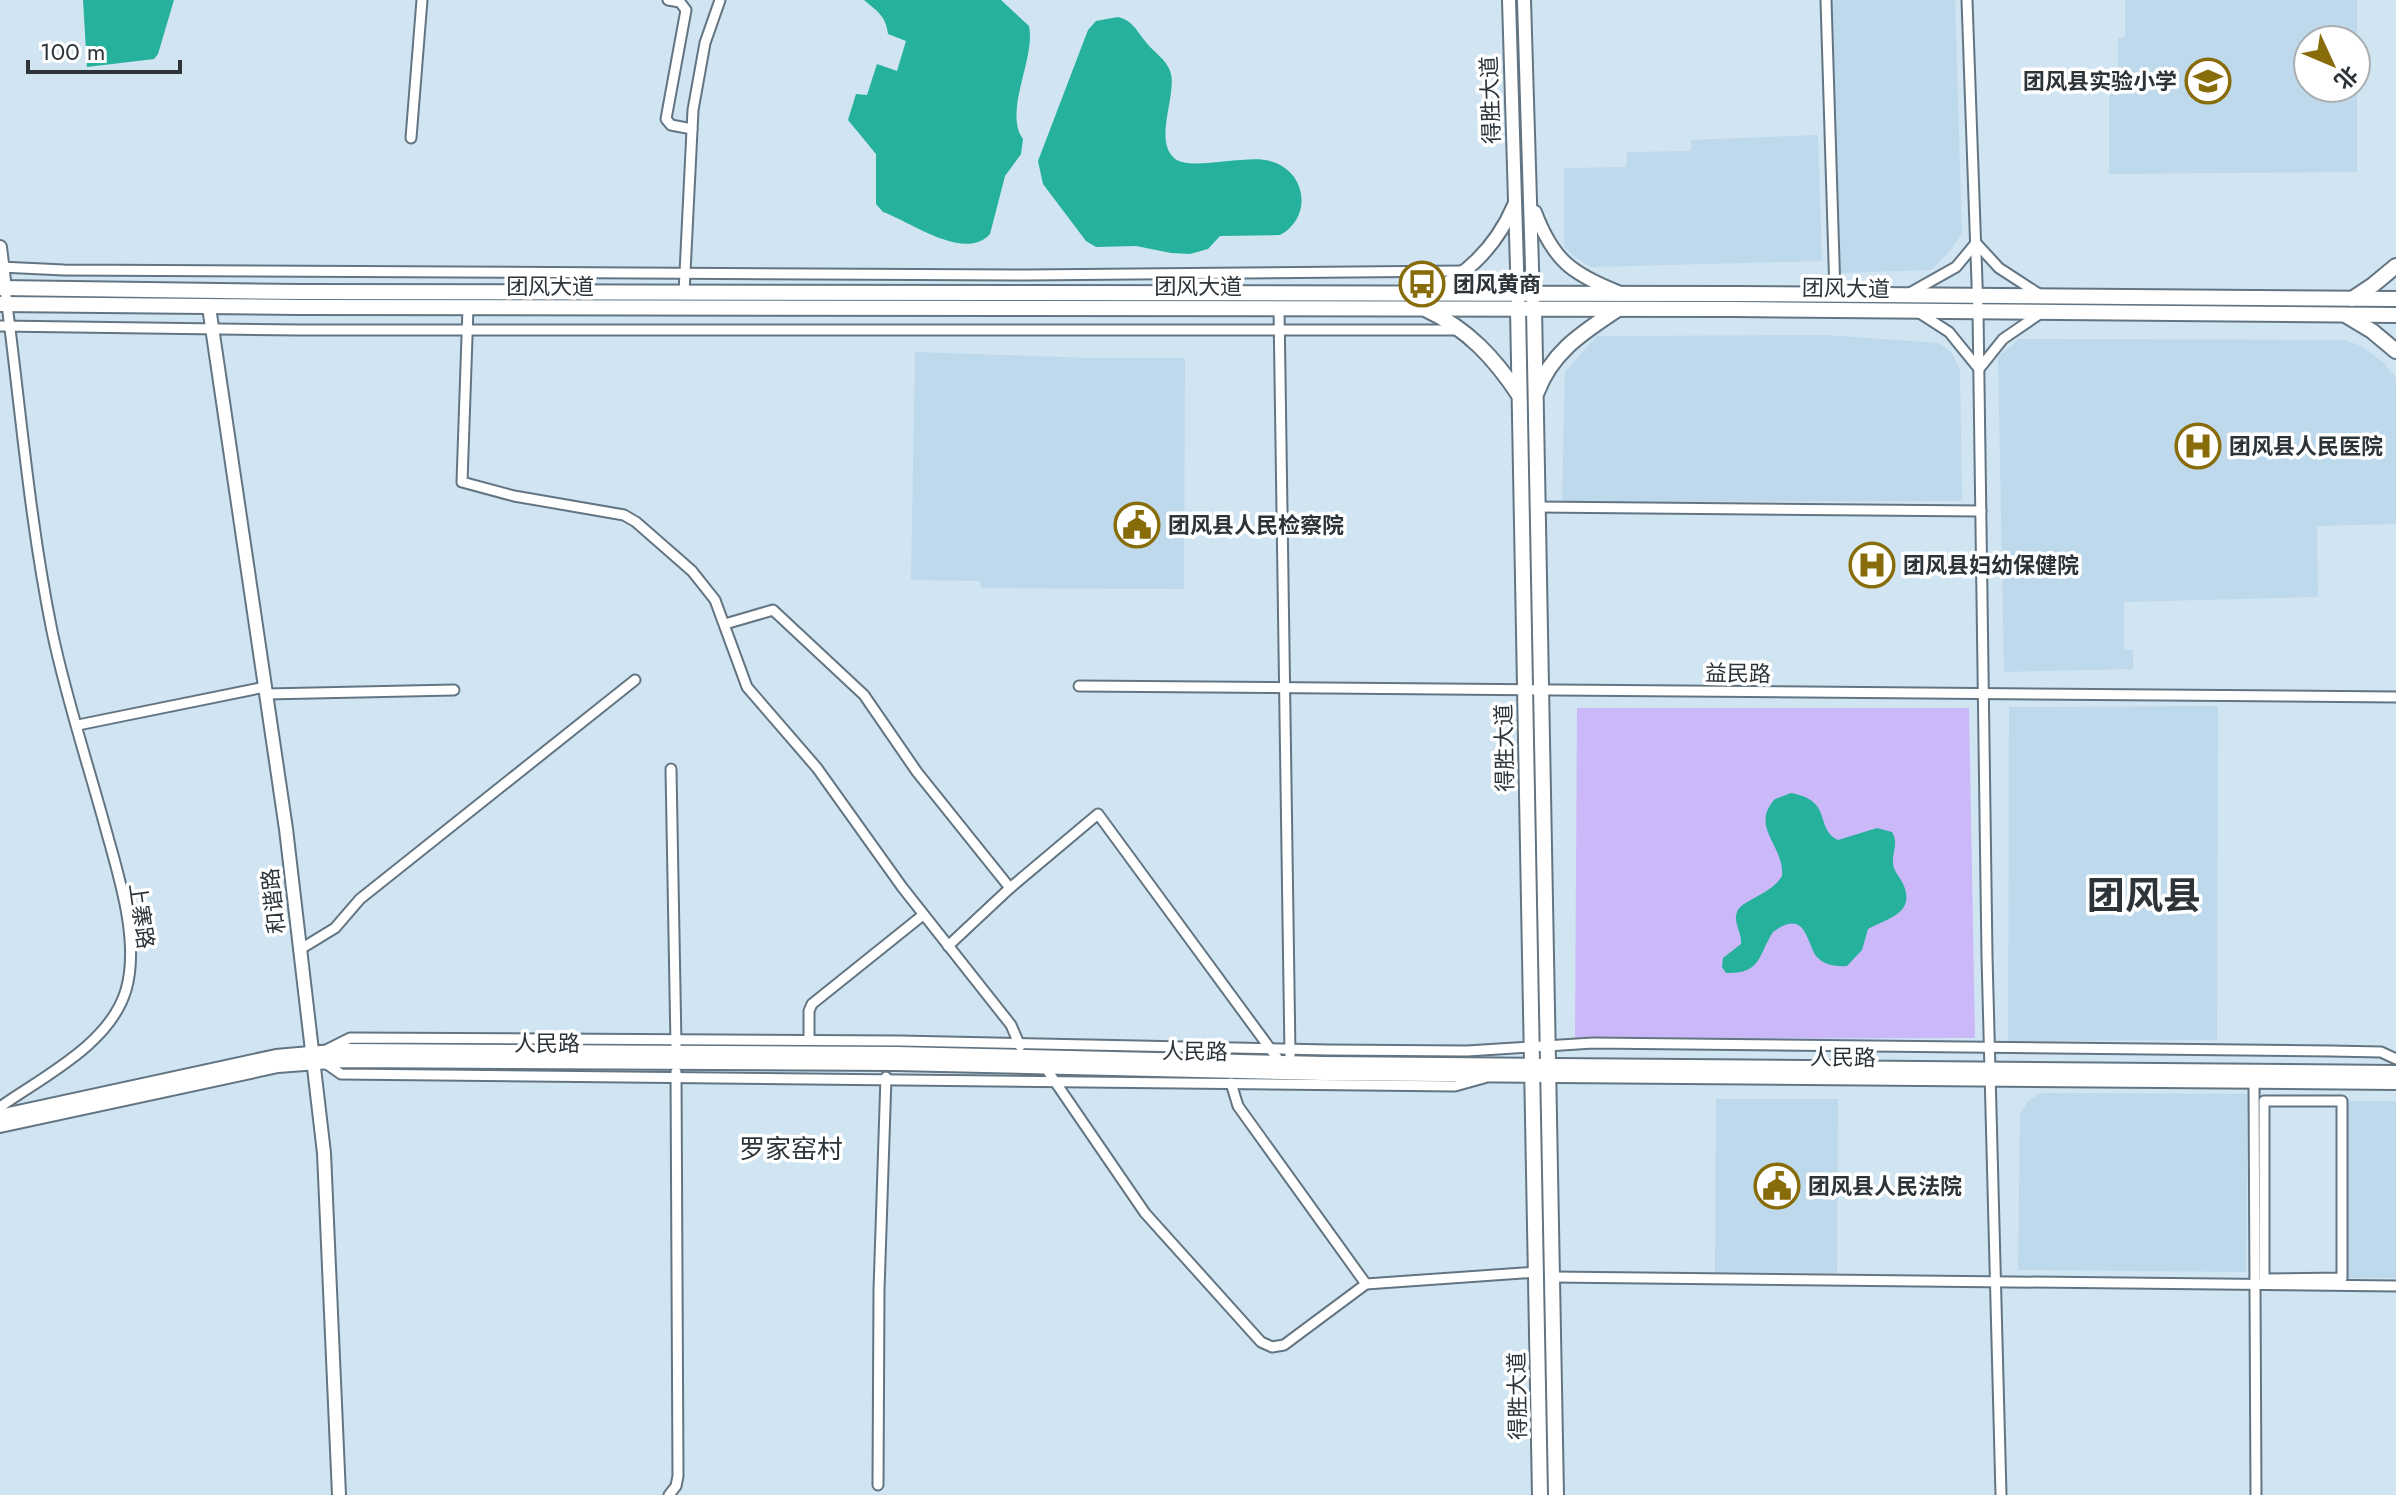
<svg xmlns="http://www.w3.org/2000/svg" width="2396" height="1495" font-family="Jost,'Noto Sans SC',sans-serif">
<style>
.built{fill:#bed9ec;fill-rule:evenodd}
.green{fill:#cbb8f9}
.water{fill:#25b19b}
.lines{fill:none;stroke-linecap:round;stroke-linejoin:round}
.street-casing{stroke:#637582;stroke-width:13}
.secondary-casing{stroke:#637582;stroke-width:16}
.primary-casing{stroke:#637582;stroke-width:18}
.street{stroke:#fff;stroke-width:9}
.secondary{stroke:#fff;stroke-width:12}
.primary{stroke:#fff;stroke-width:14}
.labels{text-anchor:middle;stroke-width:7;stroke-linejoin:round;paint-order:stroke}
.poi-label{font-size:22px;font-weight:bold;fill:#2c343a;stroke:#fff;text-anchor:start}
.street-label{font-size:22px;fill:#2c343a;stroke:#fff}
.quarter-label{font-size:26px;fill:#2c343a;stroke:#fff}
.town-label{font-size:38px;font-weight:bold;fill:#2c343a;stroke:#fff}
</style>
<rect width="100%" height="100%" fill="#d0e4f2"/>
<g class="built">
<path d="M1830,0H1955L1962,233L1949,252L1931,270L1838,273Z"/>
<path d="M2125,0H2357V172L2109,174V74L2118,73V38L2125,37ZM2308,40H2356V88H2308Z"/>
<path d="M1818,135L1822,261L1591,267L1576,258L1564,247V168L1626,167L1627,152L1691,151V140Z"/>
<path d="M1825,335L1939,343L1951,352L1960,369L1962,501L1562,502L1565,372L1597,336Z"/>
<path d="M2019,339L2345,340L2361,346L2383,362L2396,378V524L2317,526L2318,597L2124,602V650H2133V669L2004,672L1998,357Z"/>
<path d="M915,352L1091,358H1185L1184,589L981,588L980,581L911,580Z"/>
<path d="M2218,706L2217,1040L2008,1041L2009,707Z"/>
<path d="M2041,1093L2248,1094L2246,1272L2018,1270L2020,1114L2028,1101Z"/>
<path d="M1716,1099H1838L1837,1273L1715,1272Z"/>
<rect x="2342" y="1101" width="54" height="177"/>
</g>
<path class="green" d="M1577,708H1969L1975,1038L1575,1039Z"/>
<g class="water">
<path d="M83,0H174L158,54L154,59L87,67Z"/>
<path d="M864,0H1001L1029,26C1036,58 1003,112 1023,139L1021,154L1005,176L990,234C965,262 911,222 883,212L876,204V154L848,120L856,94L867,95L877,64L897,71L906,41L888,34C886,16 877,11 864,0Z"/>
<path d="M1118,17C1132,20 1136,30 1145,41C1153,52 1168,60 1171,74C1176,97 1154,140 1174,158C1188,172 1247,154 1270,161C1307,171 1313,217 1280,235L1220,236L1208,249L1190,254L1171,253L1136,246L1096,247L1086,241L1043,184L1038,161L1088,30L1096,21Z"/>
<path d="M1791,793C1834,801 1814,828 1838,840L1877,828L1892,832C1899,844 1892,851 1893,863C1893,871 1901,878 1904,886C1915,914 1886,919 1868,929L1862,950L1847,966C1837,967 1824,965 1817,957C1806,944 1807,907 1773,932C1758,955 1762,974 1726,973L1722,967L1723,958L1741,944C1742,932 1733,923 1737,912C1741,900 1771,895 1782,876C1785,846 1749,827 1775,799Z"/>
</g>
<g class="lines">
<g class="street-casing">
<g id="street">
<path d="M668,0L680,2L686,10L666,119L671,125L692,129"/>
<path d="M1826,0L1835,294"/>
<path d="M1967,0L1978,311L1987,956L2001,1495"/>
<path d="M411,138L422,0"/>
<path d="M0,267L64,270L1026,275L1462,271"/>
<path d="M684,293L693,110L705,43L720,0"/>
<path d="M1908,294L1956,267L1976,243L1999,268L2039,294"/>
<path d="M468,308L462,482L514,496L624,515L636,522L692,571L715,600L747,687L817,768L902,887L1011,1025L1020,1046"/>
<path d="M1279,308L1290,1055"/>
<path d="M1918,312L1949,332L1979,369L2003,339L2041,313"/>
<path d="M0,326L299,330H1461"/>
<path d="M1537,507L1981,511"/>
<path d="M725,624L773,610L864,695L917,772L1010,888"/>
<path d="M1079,686L2396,697"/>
<path d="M266,694L454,690"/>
<path d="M78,725L265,687"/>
<path d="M671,769L676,1045"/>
<path d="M948,946L1010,888L1098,814L1280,1062"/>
<path d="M299,950L335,928L360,899L635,680"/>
<path d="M809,1040V1011L812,1004L923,915"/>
<path d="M328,1049L350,1038L900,1041L1328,1050L1467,1051L1593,1043L2331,1051L2381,1052L2396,1059"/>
<path d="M324,1062L341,1074L1455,1086L1484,1078"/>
<path d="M1045,1067L1145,1213L1261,1342L1272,1347L1284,1345L1366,1284"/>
<path d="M2254,1082L2256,1495"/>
<path d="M1231,1083L1238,1106L1366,1284L1537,1272"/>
<path d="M2264,1101H2342V1278L2264,1279Z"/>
<path d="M0,1107C44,1076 110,1044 126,990C140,942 119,877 106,830C88,764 66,698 52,631C29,518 20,402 5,289"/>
<path d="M1552,1277L2396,1286"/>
<path d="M878,1485L879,1290L886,1077"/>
<path d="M669,1495L676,1486L678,1476L676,1072"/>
</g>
</g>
<g class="secondary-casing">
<g id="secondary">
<path d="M1509,0L1518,301"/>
<path d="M1524,0L1533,301"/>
<path d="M1535,212C1553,260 1572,274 1618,292"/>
<path d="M0,247L5,289"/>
<path d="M1429,293C1469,274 1497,245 1514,205"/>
<path d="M209,307L286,829L324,1153L339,1495"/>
<path d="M0,1116L276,1056L344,1050L896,1053L1324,1063L2396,1072"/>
<path d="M0,1126L278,1066L344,1061L896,1064L1324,1074L2396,1083"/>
</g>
</g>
<g class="primary-casing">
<g id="primary">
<path d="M0,288L299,292L1736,294L2396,299"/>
<path d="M2352,299L2373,285L2396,266"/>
<path d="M0,304L299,307L1736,309L2396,315"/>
<path d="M1518,308L1540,1495"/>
<path d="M1534,308L1556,1495"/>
<path d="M1427,310C1468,329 1495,359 1519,395"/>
<path d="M2347,316L2372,331L2396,351"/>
<path d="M1537,392C1552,351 1584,332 1618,309"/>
</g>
</g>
<use href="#street" class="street"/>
<use href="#secondary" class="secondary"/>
<use href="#primary" class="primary"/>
</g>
<defs>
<g id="school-ring" transform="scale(2.3)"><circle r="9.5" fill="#fff" stroke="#876c09" stroke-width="1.5"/><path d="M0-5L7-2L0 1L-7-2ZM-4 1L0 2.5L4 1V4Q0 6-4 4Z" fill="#876c09"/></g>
<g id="bus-ring" transform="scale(2.3)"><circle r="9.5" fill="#fff" stroke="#876c09" stroke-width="1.5"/><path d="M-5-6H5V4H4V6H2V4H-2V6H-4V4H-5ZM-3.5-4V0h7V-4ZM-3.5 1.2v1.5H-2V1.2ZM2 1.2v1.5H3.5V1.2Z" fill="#876c09"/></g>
<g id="hospital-ring" transform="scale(2.3)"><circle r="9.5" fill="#fff" stroke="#876c09" stroke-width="1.5"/><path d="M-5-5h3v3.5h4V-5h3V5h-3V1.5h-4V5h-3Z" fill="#876c09"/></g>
<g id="civic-ring" transform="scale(2.3)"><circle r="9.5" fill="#fff" stroke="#876c09" stroke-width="1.5"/><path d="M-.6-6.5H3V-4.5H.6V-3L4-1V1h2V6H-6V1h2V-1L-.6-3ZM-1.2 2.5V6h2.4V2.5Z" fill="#876c09"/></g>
</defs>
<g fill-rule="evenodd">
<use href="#school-ring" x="2208" y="81"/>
<use href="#bus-ring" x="1422" y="284"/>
<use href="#hospital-ring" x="2198" y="446"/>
<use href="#civic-ring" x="1137" y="525"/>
<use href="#hospital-ring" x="1872" y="565"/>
<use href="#civic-ring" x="1777" y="1186"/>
</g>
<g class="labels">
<g class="poi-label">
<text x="2177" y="89" text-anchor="end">团风县实验小学</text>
<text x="1453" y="292">团风黄商</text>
<text x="2229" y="454">团风县人民医院</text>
<text x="1168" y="533">团风县人民检察院</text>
<text x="1903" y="573">团风县妇幼保健院</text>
<text x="1808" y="1194">团风县人民法院</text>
</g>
<g class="street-label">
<text transform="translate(1490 100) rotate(-92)" y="8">得胜大道</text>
<text x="550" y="294">团风大道</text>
<text x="1198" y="294">团风大道</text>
<text transform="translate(1846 288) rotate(1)" y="8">团风大道</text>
<text transform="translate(1738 673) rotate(1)" y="8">益民路</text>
<text transform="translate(1504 748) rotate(-91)" y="8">得胜大道</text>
<text transform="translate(273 901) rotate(-96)" y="8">和谐路</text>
<text transform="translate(142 916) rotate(82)" y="8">上寨路</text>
<text x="547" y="1051">人民路</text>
<text transform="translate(1195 1051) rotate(1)" y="8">人民路</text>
<text transform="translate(1843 1057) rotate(1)" y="8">人民路</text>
<text transform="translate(1517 1396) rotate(-91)" y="8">得胜大道</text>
</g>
<g class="quarter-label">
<text x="791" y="1158">罗家窑村</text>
</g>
<g class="town-label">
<text x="2144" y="909">团风县</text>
</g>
</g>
<g transform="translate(2332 64) rotate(134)"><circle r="38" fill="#ffffff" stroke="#abaeb0" stroke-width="2"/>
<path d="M0-6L14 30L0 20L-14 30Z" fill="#876c09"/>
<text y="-12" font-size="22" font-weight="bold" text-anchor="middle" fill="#2c343a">北</text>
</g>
<path d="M28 60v12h152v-12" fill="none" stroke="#2c343a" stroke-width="4"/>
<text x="40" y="60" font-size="24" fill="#2c343a" stroke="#ffffff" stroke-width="6" paint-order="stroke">100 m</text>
</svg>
